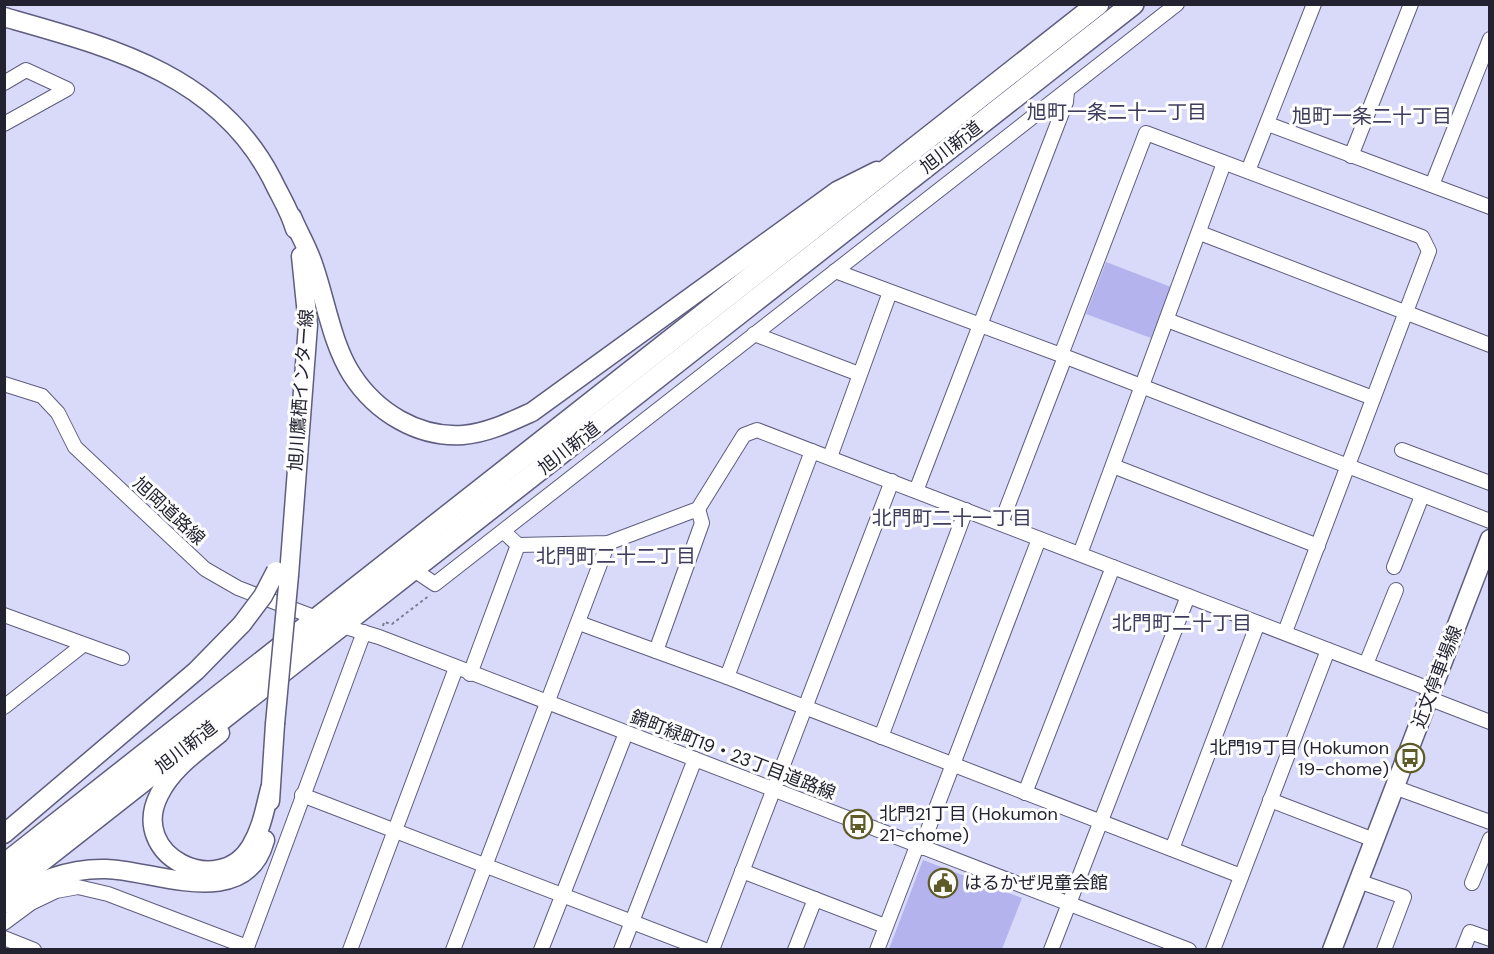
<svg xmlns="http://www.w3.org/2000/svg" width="1494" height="954" font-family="'DM Sans','Noto Sans JP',sans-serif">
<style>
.green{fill:#b4b3ed}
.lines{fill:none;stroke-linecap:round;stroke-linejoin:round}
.minor-casing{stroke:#5e5d7f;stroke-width:16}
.major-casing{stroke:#5e5d7f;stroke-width:21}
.highway-casing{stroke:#5e5d7f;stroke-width:24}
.path{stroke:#7d7d94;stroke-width:2;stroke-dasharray:3 3;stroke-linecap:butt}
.minor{stroke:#fff;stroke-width:14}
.major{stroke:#fff;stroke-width:18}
.highway{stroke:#fff;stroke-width:21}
.major-bridge-casing{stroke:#5e5d7f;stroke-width:21;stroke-linecap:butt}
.major-bridge{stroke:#fff;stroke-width:18}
.labels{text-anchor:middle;stroke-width:6;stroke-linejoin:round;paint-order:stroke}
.street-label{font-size:18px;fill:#222230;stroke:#fdfdfd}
.poi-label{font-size:18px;fill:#222230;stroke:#fdfdfd;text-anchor:start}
.neighbourhood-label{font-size:20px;fill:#3e3c5c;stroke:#fdfdfd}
</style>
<rect width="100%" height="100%" fill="#d9d9f9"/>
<g class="green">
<path d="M1106,262L1171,287L1151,338L1086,314Z"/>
<path d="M923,860L1022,898L1002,949H889Z"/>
</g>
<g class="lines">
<g class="minor-casing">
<g id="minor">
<path d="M4,83L26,70L67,89L4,124"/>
<path d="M1268,124L1490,207"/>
<path d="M1351,156L1411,4"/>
<path d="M1248,171L1314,4"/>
<path d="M1432,185L1490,39"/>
<path d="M1200,233L1490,345"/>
<path d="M835,271L1061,355L1490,521"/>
<path d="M1167,320L1373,398"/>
<path d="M754,334L859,374"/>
<path d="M1061,355L1146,133L1422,237L1429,251L1285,632"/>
<path d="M4,384L42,396L58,413L75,447L205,569L238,588L319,619L379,637L1189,950"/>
<path d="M1402,450L1490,483"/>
<path d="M830,457L890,292"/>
<path d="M1113,466L1318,546"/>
<path d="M916,491L1066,102L1067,91"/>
<path d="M1001,523L1065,357"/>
<path d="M504,532L518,545L608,543L698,509L744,435L757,430L1432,690"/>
<path d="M1080,554L1224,163"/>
<path d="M1394,567L1422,496"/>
<path d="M414,570L435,584L1177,4"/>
<path d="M4,615L122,658"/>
<path d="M579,623L727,677L1241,876"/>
<path d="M656,651L702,523L698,509"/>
<path d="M1366,664L1396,590"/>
<path d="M470,674L518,545"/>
<path d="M727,677L812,451"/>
<path d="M1428,698L1490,722"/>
<path d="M4,707L83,645"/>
<path d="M881,737L966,510"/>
<path d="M1394,787L1490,822"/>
<path d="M1025,793L1113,567"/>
<path d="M302,795L705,950"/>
<path d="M1270,800L1374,840"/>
<path d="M921,848L1039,539"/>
<path d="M1172,849L1258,623"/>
<path d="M742,871L885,926"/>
<path d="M1358,881L1404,897L1384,950"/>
<path d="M1472,883L1490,839"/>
<path d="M4,923L31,903L56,891L78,887L108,894L247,947"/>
<path d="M4,938L34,950"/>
<path d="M246,950L364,632"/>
<path d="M350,950L456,668"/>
<path d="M453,950L608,543"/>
<path d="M541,950L626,733"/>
<path d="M621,950L695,759"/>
<path d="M712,950L892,481"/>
<path d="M795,950L815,899"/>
<path d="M877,950L917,846"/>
<path d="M1051,950L1188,596"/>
<path d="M1213,950L1328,650"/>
<path d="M1463,950L1470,932L1490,939"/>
</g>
</g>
<g class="major-casing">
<g id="major">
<path d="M4,17C110,47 218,74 272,179C280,196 290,211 295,229"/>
<path d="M292,217C299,234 309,250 314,267C326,302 332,344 352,375C376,412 418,438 463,435C487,433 510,422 532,412L837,191L877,171"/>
<path d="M289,575L308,325L301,256"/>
<path d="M220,733C198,751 172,768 159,795C128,856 219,900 251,846C262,828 265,808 270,789"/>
<path d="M270,801L275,724"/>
<path d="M4,834L196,671L242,624"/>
<path d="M4,904C33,881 70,868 106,869C155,870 245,913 265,840"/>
<path d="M1332,950L1490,539"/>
</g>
</g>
<g class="highway-casing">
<g id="highway">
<path d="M4,865L1098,4"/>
<path d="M4,890L1133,4"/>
</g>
</g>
<path class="path" d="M383,626L384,622L392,624L430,595"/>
<use href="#minor" class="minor"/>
<use href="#major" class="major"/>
<use href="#highway" class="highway"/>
<g class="major-bridge-casing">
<g id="major-bridge">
<path d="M242,624L263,596L276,571"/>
<path d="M275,724L289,575"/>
</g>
</g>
<use href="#major-bridge" class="major-bridge"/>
</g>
<defs>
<g id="bus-ring" transform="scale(1.5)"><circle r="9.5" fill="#fdfdfd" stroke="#5e5b28" stroke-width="1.5"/><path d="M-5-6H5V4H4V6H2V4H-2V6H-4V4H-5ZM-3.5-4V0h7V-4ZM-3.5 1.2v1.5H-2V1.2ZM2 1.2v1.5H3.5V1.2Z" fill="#5e5b28"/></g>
<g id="civic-ring" transform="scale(1.5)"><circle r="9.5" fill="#fdfdfd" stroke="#5e5b28" stroke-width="1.5"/><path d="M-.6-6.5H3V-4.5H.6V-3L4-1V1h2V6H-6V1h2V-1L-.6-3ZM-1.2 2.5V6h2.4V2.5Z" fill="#5e5b28"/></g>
</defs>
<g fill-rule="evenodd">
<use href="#bus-ring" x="1410" y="758"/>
<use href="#bus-ring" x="858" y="824"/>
<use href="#civic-ring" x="943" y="883"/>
</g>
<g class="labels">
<g class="street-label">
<text transform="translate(951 147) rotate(-38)" y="6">旭川新道</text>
<text transform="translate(301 390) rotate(-86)" y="6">旭川鷹栖インター線</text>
<text transform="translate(569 448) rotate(-38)" y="6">旭川新道</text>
<text transform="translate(169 511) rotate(43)" y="6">旭岡道路線</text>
<text transform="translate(1437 677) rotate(-69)" y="6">近文停車場線</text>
<text transform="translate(186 747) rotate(-38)" y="6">旭川新道</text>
<text transform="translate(733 755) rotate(21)" y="6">錦町緑町19・23丁目道路線</text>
</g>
<g class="poi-label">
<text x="1389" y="754" text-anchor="end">北門19丁目 (Hokumon<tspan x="1389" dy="21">19-chome)</tspan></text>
<text x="879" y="820">北門21丁目 (Hokumon<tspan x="879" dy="21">21-chome)</tspan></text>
<text x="964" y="889">はるかぜ児童会館</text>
</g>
<g class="neighbourhood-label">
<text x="1117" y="119">旭町一条二十一丁目</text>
<text x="1372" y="123">旭町一条二十丁目</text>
<text x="952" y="525">北門町二十一丁目</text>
<text x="616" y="563">北門町二十二丁目</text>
<text x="1182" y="630">北門町二十丁目</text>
</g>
</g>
<rect width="1494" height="954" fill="none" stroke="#222230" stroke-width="12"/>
</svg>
